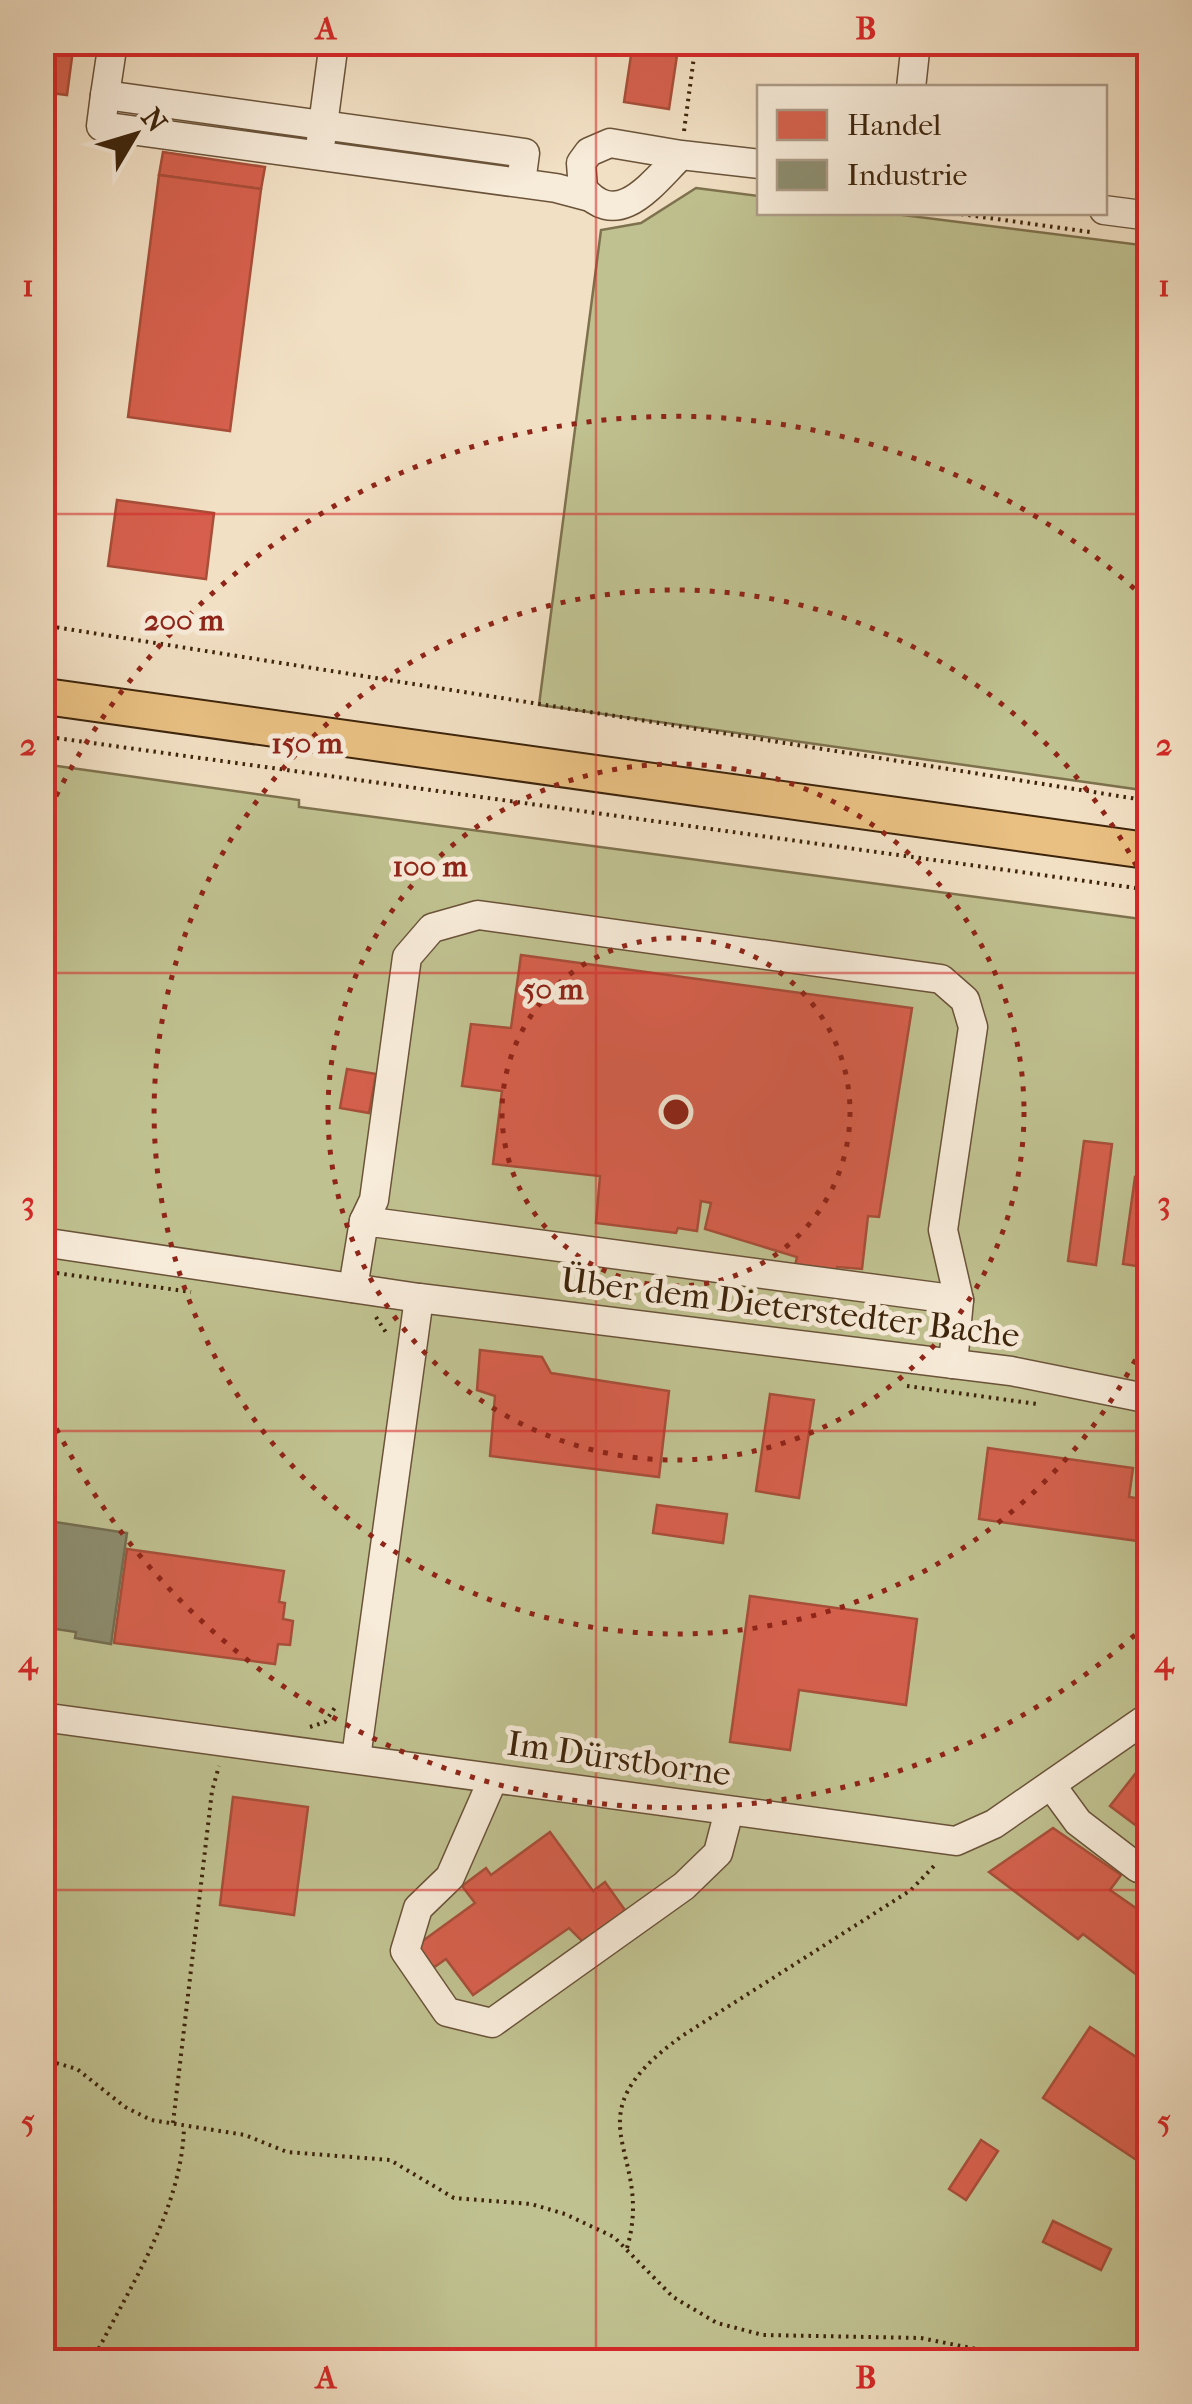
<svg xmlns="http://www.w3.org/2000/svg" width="1192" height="2404" font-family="'IM FELL French Canon',serif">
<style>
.green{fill:#c0c190;stroke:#7e724e;stroke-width:2.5}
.shops{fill:#d6604d;stroke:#a84e39;stroke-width:2.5}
.industry{fill:#8c8c6e;stroke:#746d50;stroke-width:2.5}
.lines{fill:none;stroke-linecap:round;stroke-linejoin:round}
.minor-casing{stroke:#6a5339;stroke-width:31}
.major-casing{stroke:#3d240b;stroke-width:39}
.path{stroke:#3d240b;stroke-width:4;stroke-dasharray:2.5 5;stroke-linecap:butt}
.minor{stroke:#f7ebd9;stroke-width:28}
.major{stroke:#e9c082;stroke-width:35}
.grid{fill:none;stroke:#d62828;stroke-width:2.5;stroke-opacity:0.55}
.ring{fill:none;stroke:#8f2418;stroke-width:5;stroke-dasharray:5 10}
.labels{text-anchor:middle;stroke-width:10;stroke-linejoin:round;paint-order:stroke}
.street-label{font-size:35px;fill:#3d240b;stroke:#f7ebd9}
.centre{fill:#8f2418;stroke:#f7ebd9;stroke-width:5}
.ring-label{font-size:30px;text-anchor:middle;font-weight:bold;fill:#8f2418;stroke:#f7ebd9;stroke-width:10;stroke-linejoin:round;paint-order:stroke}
.neatline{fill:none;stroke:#d62828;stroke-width:4}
.grid-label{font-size:32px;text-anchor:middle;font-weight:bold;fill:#d62828}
</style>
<rect width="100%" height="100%" fill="#f2e0c4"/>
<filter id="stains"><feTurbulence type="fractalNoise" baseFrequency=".002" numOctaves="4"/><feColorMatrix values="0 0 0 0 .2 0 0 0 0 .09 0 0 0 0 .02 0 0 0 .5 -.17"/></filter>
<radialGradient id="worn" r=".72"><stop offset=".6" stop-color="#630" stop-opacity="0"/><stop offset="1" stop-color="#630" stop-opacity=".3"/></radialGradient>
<g class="green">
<path d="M696,188L759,196L760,212L887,213L1149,246V791L539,705L601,230L641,223Z"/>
<path d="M43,764L299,800V807L1149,920V2361L43,2362Z"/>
</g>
<g class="shops">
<path d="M42,42H74L67,95L42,92Z"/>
<path d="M633,42H679L669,109L624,102Z"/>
<path d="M163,152L265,167L261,189L159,175Z"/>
<path d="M159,175L261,189L230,431L128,417Z"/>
<path d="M117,500L214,513L206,579L108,566Z"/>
<path d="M521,955L912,1008L879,1217L868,1216L862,1269L837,1267L836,1272L795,1266L797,1257L705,1229L711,1203L701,1201L697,1231L678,1228L676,1233L596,1223L600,1176L493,1164L502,1091L462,1086L471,1024L511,1028Z"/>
<path d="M347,1069L376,1074L369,1113L340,1108Z"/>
<path d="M1084,1141L1112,1144L1096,1265L1068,1261Z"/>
<path d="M1135,1177L1150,1179V1268L1123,1264Z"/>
<path d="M480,1350L542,1357L551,1373L669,1391L659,1477L490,1456L495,1396L477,1390Z"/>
<path d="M770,1394L814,1400L799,1498L756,1491Z"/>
<path d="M988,1448L1133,1468L1129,1497L1143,1499L1138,1541L979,1519Z"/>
<path d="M657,1505L727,1514L723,1543L653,1533Z"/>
<path d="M127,1549L284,1571L279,1602L285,1603L283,1619L293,1621L290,1645L278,1644L275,1664L114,1643Z"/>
<path d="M750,1596L917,1619L906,1705L799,1690L790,1750L730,1742Z"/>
<path d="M1150,1755V1836L1110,1806Z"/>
<path d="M233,1797L308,1807L294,1915L220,1905Z"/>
<path d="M1053,1828L1121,1875L1110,1890L1150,1918V1985L1083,1934L1078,1939L989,1872Z"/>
<path d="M550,1832L593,1891L605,1882L627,1913L584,1943L569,1928L473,1995L446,1959L433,1968L417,1945L475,1903L462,1886L486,1868L491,1875Z"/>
<path d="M1090,2027L1150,2066V2169L1043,2098Z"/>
<path d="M981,2140L998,2151L966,2200L949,2189Z"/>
<path d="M1053,2221L1111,2249L1101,2270L1043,2242Z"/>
</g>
<path class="industry" d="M42,1520L127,1533L111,1644L75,1638L76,1632L42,1627Z"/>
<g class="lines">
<g class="minor-casing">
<g id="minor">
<path d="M911,88L916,42"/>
<path d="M105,95L113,42"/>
<path d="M321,140L334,42"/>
<path d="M681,155C653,182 619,232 583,189L581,163L589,152L610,143L681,155L760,164"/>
<path d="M521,183L525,153L105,95L101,126L556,188L590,197"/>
<path d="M1104,210L1150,216"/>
<path d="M364,1221L374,1200L407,957L432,928L478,915L941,979L965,1000L973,1027L943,1230L959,1300"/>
<path d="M42,1242L419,1298L1011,1371L1150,1399"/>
<path d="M353,1288L364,1221L959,1300L953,1364"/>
<path d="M42,1717L956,1841L994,1824L1150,1716"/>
<path d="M356,1758L419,1298"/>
<path d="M493,1779L450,1877L418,1908L405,1951L447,2012L492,2023L684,1886L718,1853L729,1811"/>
<path d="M1051,1785L1078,1822L1138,1868"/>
</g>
</g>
<g class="major-casing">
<path id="major" d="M42,696L1150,851"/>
</g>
<g class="path">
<path d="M684,131L696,42"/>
<path d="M946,212L1090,232"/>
<path d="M42,625L1150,801"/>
<path d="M42,736L1150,890"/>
<path d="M42,1271L191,1292"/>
<path d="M376,1317L387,1334"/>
<path d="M907,1386L1037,1404"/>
<path d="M310,1727L325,1722L336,1706"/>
<path d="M42,2059L77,2069L125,2107L151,2120L245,2135L287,2152L390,2160L454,2198L531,2204L565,2214L614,2237L673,2297L717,2323L763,2335L921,2338L976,2349L1010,2362"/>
<path d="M173,2123L212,1791L219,1766"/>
<path d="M627,2248C656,2149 564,2121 682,2036L911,1890L934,1866"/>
<path d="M92,2362C129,2287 181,2212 184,2128"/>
</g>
<use href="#minor" class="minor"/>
<use href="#major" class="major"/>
</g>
<path class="grid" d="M596,42V2362M42,514H1150M42,973H1150M42,1431H1150M42,1890H1150"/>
<g class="ring">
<circle cx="676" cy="1112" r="174"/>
<circle cx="676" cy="1112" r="348"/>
<path d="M1149 1333A522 522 0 1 1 1149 891"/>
<path d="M1146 1625A696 696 0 0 1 43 1401M43 823A696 696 0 0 1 1146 599"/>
</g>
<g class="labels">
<g class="street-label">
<text transform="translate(790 1307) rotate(7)" y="12">Über dem Dieterstedter Bache</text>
<text transform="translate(619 1758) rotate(8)" y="12">Im Dürstborne</text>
</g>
</g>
<circle cx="676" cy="1112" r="15" class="centre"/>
<g class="ring-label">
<text x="184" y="630">200 m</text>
<text x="307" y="753">150 m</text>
<text x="430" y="876">100 m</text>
<text x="553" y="999">50 m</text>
</g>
<rect width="1192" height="2404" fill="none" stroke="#f2e0c4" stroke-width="110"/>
<rect x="757" y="85" width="350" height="130" fill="#f7ebd9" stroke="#ad9b87" stroke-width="2.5"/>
<rect x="777" y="110" width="50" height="30" fill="#d6604d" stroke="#ad9b87" stroke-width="2.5"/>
<text x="847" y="135" font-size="30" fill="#3d240b">Handel</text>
<rect x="777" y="160" width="50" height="30" fill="#8c8c6e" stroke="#ad9b87" stroke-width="2.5"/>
<text x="847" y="185" font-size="30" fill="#3d240b">Industrie</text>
<g transform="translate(135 135) rotate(52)" stroke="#f7ebd9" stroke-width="8" paint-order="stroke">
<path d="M0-8L18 38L0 25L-18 38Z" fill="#3d240b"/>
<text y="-15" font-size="28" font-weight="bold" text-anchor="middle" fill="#3d240b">N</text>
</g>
<rect x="55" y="55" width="1082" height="2294" class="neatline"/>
<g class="grid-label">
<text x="326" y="39">A</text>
<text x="866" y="39">B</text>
<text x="28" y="296">1</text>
<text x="1164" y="296">1</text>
<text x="28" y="755">2</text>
<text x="1164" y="755">2</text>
<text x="28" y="1213">3</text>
<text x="1164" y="1213">3</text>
<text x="28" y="1672">4</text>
<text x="1164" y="1672">4</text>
<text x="28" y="2131">5</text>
<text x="1164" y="2131">5</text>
<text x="326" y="2388">A</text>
<text x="866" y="2388">B</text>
</g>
<rect width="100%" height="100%" filter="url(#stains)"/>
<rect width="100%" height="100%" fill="url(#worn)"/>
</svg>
